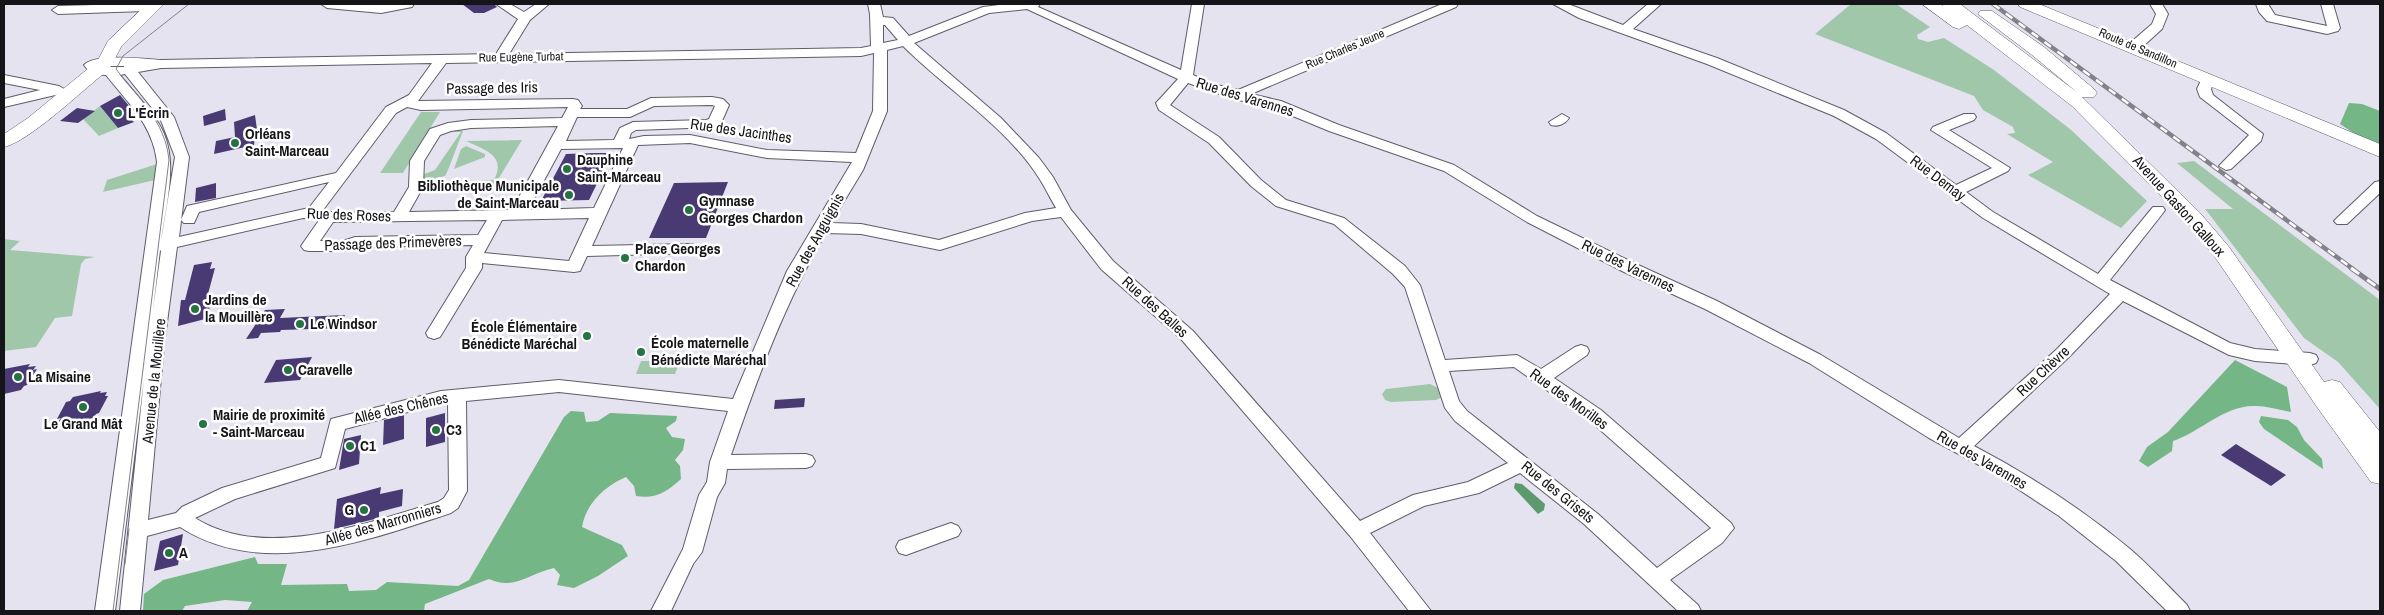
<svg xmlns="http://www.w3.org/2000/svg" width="2384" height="615" font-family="'Archivo Narrow',sans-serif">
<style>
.green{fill:#a1c7aa}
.forest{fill:#75b687}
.water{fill:#5a9a6d}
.building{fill:#493a74}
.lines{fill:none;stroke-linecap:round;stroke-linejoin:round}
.minor-casing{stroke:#5f5d69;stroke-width:2}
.major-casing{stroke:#5f5d69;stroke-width:1}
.minor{fill:#fff;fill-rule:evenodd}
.major{fill:#fff;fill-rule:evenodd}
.tram{stroke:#83818a;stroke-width:1}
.rail-far1-casing{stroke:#83818a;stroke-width:4.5}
.rail-casing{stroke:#83818a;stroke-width:5}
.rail-far1{stroke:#fff;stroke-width:2.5;stroke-dasharray:8;stroke-linecap:butt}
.rail{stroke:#fff;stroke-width:3;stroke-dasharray:10;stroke-linecap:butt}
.poi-dot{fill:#257242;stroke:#fff;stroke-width:2}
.labels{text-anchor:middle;stroke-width:5;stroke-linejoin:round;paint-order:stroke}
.far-street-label{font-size:12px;fill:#151419;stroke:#fff}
.street-label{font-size:15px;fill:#151419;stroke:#fff}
.poi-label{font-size:15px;font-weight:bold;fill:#151419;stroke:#fff;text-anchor:start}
</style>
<rect width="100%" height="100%" fill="#e5e3f0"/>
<g class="green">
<path d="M1851,4H1896L1930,27L1917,35L1918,39L1928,42L1944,38L1994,70L2070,129L2147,201L2121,228L2028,175L2053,162L2007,134L2015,133L2013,127L1983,110L1974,96L1815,34Z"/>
<path d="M100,106L118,128L99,136L83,119Z"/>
<path d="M421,112H440L403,173H380Z"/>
<path d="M451,129L463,131L448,170L445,176L423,181L422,175L435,170L461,132H442Z"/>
<path d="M522,140L491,191H475L478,186H425L434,182L494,180C507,155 484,150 466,141Z"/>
<path d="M466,146L485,154V157L454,169L461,149Z"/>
<path d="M2194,161L2380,300V409L2338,362L2304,338L2209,214L2205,209H2233L2177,163Z"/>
<path d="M157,164L155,180L103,192L107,180Z"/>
<path d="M4,239L20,241L10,250L95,257L85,259L81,264L72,316L55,318L36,347L4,351Z"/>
<path d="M641,361H680L675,374H636Z"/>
<path d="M1430,384L1442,390V397L1436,400L1391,402L1385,400L1382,394L1386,389Z"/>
</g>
<g class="forest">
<path d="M2349,103L2362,104L2380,111V144L2355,134L2340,124Z"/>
<path d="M2235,360L2287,387L2291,412C2279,410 2267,406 2256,406C2226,404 2200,432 2173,441L2172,451L2148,467L2139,461L2147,447L2168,432Z"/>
<path d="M571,411L584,412L586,422L598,421L610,413L677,416L676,421L666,428L672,437L685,439L683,450L675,460L680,466L681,479C666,492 657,499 636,496L634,486L626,477C605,486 586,503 582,527L622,545L628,556L598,576L574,588L557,585L560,575L554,568C530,573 514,591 489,579L425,604L424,611H247L252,602L225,600L185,606L182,611H143L144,594L163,580L255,557L258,564H287L281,585L347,584L349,591L376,590L387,582L458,586L469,580L564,417Z"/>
<path d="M2261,416L2288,420L2297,427L2304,440L2322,459L2323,469L2264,429L2259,422Z"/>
</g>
<path class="water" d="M1515,483L1522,484L1545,504L1544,510L1538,514L1514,488Z"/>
<g class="building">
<path d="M462,4H494L497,7L484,13H474Z"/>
<path d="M120,95L130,107L126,108L134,117L131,119L134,122L118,128L100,106Z"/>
<path d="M77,108L95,111L78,123L60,121Z"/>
<path d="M225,109L226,120L204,126L203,116Z"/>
<path d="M255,115L258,137H255L254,145L214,154L216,141L235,137L234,122Z"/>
<path d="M595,153H612L589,200L541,201L566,154Z"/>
<path d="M728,182L706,238H649L674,183Z"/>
<path d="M216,183V198L195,202L196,188Z"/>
<path d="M212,262L210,269L215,268L208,294L210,293L209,318L178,326L181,300H185L194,265Z"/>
<path d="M285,309L280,318L345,315L343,319H348L342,328L281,330L280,332L261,333L258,338L246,339L265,310Z"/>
<path d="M312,357L300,380L264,383L276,360Z"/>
<path d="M30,364L28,367L36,366L33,370L37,369L27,385L24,386L21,390L4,394V369Z"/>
<path d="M101,391L100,393L107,392L105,396H108L99,413L96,414L94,418L86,419L85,421L64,424L66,421L58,422L61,418L57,419L66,402L70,401L73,397Z"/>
<path d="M805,398L804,407L774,409L775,400Z"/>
<path d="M445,413V442L426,447V418Z"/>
<path d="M404,415V439L383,445L384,420Z"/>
<path d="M361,435L359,464L339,470L344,439Z"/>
<path d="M2236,444L2286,475L2271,486L2221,455Z"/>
<path d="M381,487L380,494L403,489L402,506L379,512V518L334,529L337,499Z"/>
<path d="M183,534L178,565L154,571L160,541Z"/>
</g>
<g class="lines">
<g class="minor-casing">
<g id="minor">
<path d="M132,4H147L151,7L145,11L58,14L52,10L58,6Z"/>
<path d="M321,4H414L412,7L381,13L327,8Z"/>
<path d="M496,4H510L524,12L536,4H549L530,20L509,54L861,48L871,46L870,14L868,4H880L883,17L893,18L909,36L983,7L1007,4H1040L1038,7L1181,70L1192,4H1204L1193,75L1213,84L1238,90L1442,4H1458L1456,7L1251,94L1281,101L1339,125L1454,165L1537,216L1636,264L1717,301L1821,355L1959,438L2057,349L2110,294L1983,218L1876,139L1834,116L1707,64L1579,18L1553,4H1568L1623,25L1648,4H1661L1633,29L1717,58L1844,110L1886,133L1956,185L1992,168L1931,130L1933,127L1964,114H1974L1976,117L1974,120L1949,130L2010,168L2008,171L1966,192L1993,212L2098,274L2153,207H2163L2165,210L2163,213L2110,280L2230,343L2255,349L2310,353L2316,355L2318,359L2316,363L2310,365L2255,361L2229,355L2123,301L2069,357L1974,446C2029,475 2082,509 2130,549C2150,566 2168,586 2187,605L2190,611H2167L2116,561L2059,516L1992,472L1929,438L1809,363L1705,309L1624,272L1527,222L1444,171L1329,131L1271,107L1234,99L1188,83L1170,105L1219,137L1261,180L1286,200L1344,218L1405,266L1420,285L1445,360L1517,355L1541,369L1575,347L1581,345L1587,347L1589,351L1587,355L1554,378L1601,410L1731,523L1734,528L1722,543L1670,580L1698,605L1701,611H1678L1584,524L1520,473L1479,493L1424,506L1370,533L1431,611H1409L1350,536L1181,339L1101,269L1061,217L1032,221L940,250L861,234L826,233C785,302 757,379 731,455L806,454L812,456L815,461L812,466L806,468L727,469L725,483L717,497L702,552L693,564L671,611H651L683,549L699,495L707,482L710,462L728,411L559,392L466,401L467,491L458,508L451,513C366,541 262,580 180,527L147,536L140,611H120L144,379L115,611H95L157,162C153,125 128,103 106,75L91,74L84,65C95,53 145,59 161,60L496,54L518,19ZM1027,9L1178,79L1156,103L1159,110L1209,143L1251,186L1276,206L1334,224L1393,274L1405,287L1445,408L1455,421L1508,463L1468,482L1413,495L1360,521L1193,331L1113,261L1071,210L1053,177L1039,158L1001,118L914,43L989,13ZM883,25H885L898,40L883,43ZM903,46C946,89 1006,126 1039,178C1045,187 1050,198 1056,208L1025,213L939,240L861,224L831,223L863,170L887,111V50ZM874,53L873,111L856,153L767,150L690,135L644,136L629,139L631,133L636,130L714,127L722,121L729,105L723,99L712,97L651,98L627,109H580L582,106L578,100L573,99L418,101L446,63L861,56ZM432,63L409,95L386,107L336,173L187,206L181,220L184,223H194L199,212L329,182L309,208L179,237L189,157L174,117L138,72L161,68ZM113,66H124V67H102ZM125,74L160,118L175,157L161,241C166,203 180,158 159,124C148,106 133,91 120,75ZM712,105L715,106L709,119L706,120L633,122L620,128L614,140L566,141L577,117H630L654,106ZM407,107L421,110L568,107L562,118L471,120L448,123L430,129L410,161L409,187L394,212L336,213L323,210L396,113ZM558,126L512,210L409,212L423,187L424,161L440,135L451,131L471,128ZM690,143L767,158L852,162L787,271L733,399L559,380L441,391L331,419L321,458L222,488L182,507L176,513L148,520L164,345L177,247L303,218L320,219L301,246L304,250L309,251H344L357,247L473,245L466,257V268L426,333L428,337L434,339L440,337L482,268V263L574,272L580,271L587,256L695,253L698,249L695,245L690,244L592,246L638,145ZM623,148L594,208L528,210L561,149ZM589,218L569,261L484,253L502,220ZM487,220L478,235L355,237L343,241H320L333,222ZM160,250L161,251L153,310ZM1514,367L1589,420L1711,528L1657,568L1598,514L1467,411L1459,401L1449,371ZM441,403H448L449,490L444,498L438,502C366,523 265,562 195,518L235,499L335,468L345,429Z"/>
<path d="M2150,4H2162L2168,14L2162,29L2140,49H2130L2129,46L2130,43L2152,24L2156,14Z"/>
<path d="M2256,4H2268L2275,15L2327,26L2321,4H2333L2340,28L2338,31L2327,34L2267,21L2259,12Z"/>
<path d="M4,75L59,86L66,90L64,93L4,107V99L40,90L4,83Z"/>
<path d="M2208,75L2215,79L2211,89L2213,95L2263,134L2261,141L2231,169L2226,170L2219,166L2249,135L2200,97L2197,89L2203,76Z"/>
<path d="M1562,114L1569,118C1565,124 1558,127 1551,125L1549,122Z"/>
<path d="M2380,181V193L2347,224H2337L2334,221L2337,218L2375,182Z"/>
<path d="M951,523L958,526L961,531L958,536L906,555L899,553L896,547L899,541Z"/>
</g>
</g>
<g class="major-casing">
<g id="major">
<path d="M147,4H164L121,47L111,66L102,75C81,92 28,142 4,147V134L28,118L90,67L98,60L108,41Z"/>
<path d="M1922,4H1940L1943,6L1942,4H1960L2078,93L2032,55L1978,14L1980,11H1992L2044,47L2094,89L2097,93L2094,97H2082L2201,214L2229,247L2324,382L2332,380L2340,382L2380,432V484L2371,482L2317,407L2215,257L2187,222L2072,106L1967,25L1959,29L1953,27Z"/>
<path d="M2018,4H2039L2380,144V157L2020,7Z"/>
</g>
</g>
<use href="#minor" class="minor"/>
<use href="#major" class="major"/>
<g class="tram">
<path d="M125,564L129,529"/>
<path d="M113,611L169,160C165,121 139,99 116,69L123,56L189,4"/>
</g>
<g class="rail-far1-casing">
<path id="rail-far1" d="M1993,4L2353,269"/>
</g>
<g class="rail-casing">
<path id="rail" d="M2351,268L2380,289"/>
</g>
<use href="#rail-far1" class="rail-far1"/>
<use href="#rail" class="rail"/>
</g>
<g class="poi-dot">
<circle cx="118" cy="113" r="5"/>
<circle cx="235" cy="143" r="5"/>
<circle cx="567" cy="169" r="5"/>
<circle cx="569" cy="195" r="5"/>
<circle cx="689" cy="210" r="5"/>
<circle cx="625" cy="258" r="5"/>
<circle cx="195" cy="309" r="5"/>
<circle cx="300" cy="324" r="5"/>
<circle cx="587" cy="336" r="5"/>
<circle cx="641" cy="352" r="5"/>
<circle cx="288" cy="370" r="5"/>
<circle cx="18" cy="377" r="5"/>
<circle cx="83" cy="407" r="5"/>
<circle cx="203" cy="424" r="5"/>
<circle cx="436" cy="430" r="5"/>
<circle cx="350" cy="446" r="5"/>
<circle cx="364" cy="510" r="5"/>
<circle cx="169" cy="553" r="5"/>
</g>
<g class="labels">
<g class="far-street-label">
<text transform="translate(2138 48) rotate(23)" y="4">Route de Sandillon</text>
<text transform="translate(1345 49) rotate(-23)" y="4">Rue Charles Jeune</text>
<text transform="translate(521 57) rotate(-1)" y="4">Rue Eugène Turbat</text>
</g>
<g class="street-label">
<text transform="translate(492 88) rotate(-1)" y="5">Passage des Iris</text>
<text transform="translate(1245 97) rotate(17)" y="5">Rue des Varennes</text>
<text transform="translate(741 131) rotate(8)" y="5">Rue des Jacinthes</text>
<text transform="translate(1938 178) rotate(37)" y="5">Rue Demay</text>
<text transform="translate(2179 206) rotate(48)" y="5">Avenue Gaston Galloux</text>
<text transform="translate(349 215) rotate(2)" y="5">Rue des Roses</text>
<text transform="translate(815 240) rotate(-61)" y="5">Rue des Anguignis</text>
<text transform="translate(393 243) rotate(-2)" y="5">Passage des Primevères</text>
<text transform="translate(1628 266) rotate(26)" y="5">Rue des Varennes</text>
<text transform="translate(1155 307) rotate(42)" y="5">Rue des Balles</text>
<text transform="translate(2043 371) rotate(-43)" y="5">Rue Chèvre</text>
<text transform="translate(154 381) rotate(-84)" y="5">Avenue de la Mouillère</text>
<text transform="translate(1569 399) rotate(36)" y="5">Rue des Morilles</text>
<text transform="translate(401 408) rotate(-13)" y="5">Allée des Chênes</text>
<text transform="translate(1982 460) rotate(30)" y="5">Rue des Varennes</text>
<text transform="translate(1558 492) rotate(39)" y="5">Rue des Grisets</text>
<text transform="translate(383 524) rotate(-16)" y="5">Allée des Marronniers</text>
</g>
<g class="poi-label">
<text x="128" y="118">L'Écrin</text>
<text x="245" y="139">Orléans<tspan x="245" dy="17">Saint-Marceau</tspan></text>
<text x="577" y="165">Dauphine<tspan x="577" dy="17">Saint-Marceau</tspan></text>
<text x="559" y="191" text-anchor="end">Bibliothèque Municipale<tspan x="559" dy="17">de Saint-Marceau</tspan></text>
<text x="699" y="206">Gymnase<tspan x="699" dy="17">Georges Chardon</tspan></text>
<text x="635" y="254">Place Georges<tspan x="635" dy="17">Chardon</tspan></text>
<text x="205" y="305">Jardins de<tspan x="205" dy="17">la Mouillère</tspan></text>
<text x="310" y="329">Le Windsor</text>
<text x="577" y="332" text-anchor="end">École Élémentaire<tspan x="577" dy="17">Bénédicte Maréchal</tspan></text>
<text x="651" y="348">École maternelle<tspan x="651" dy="17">Bénédicte Maréchal</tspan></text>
<text x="298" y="375">Caravelle</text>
<text x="28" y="382">La Misaine</text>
<text x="213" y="420">Mairie de proximité<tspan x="213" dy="17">- Saint-Marceau</tspan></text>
<text x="83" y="429" text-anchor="middle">Le Grand Mât</text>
<text x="446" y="435">C3</text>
<text x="360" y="451">C1</text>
<text x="354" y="515" text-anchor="end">G</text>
<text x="179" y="558">A</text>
</g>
</g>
<rect width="2384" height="615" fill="none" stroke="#151419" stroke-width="10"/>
</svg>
